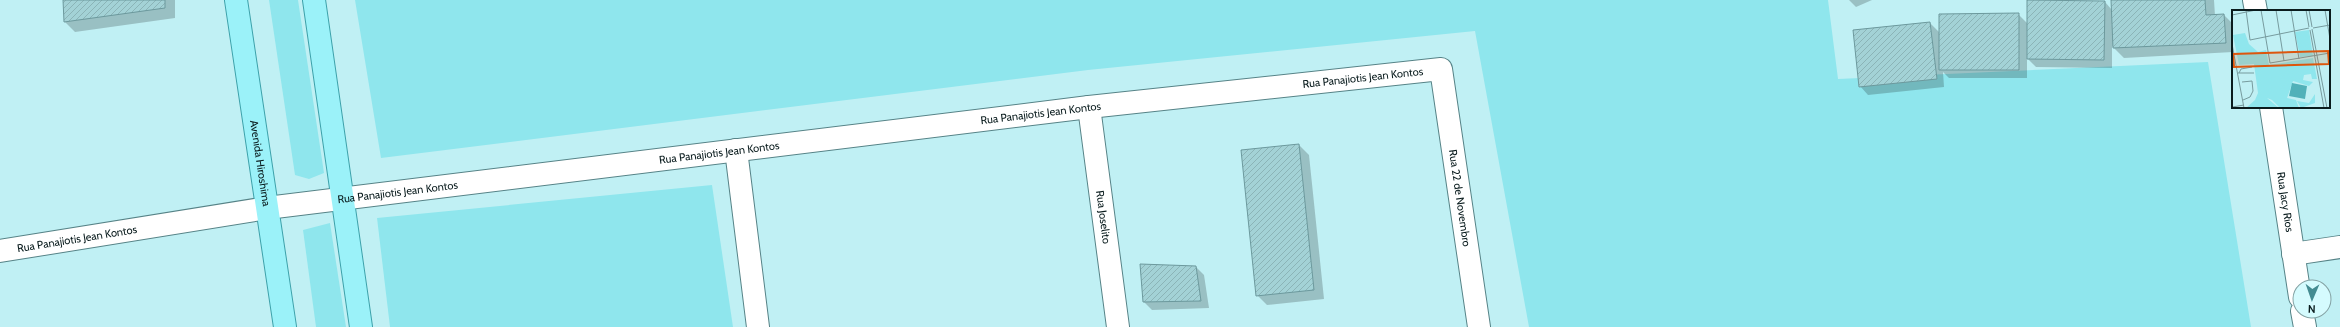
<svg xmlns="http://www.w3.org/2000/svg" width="2340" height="327" font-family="Cabin,sans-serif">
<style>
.green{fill:#8fe6ed}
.shadow{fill:#0003}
.building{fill:url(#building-hatch);stroke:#6c999d}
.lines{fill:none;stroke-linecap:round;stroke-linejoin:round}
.minor-casing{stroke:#568387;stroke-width:24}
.major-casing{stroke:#3da1aa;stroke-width:24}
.minor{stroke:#fff;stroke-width:22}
.major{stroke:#9bf2f9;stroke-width:22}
.labels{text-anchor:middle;stroke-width:3;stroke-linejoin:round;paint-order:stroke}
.street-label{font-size:11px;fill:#0a1c1e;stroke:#d5fbfe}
.inset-road{fill:none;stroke:#779b9e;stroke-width:1}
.view{fill:#dd560d;fill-opacity:0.15;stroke:#dd560d;stroke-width:2}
.inset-edge{fill:none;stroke:#0a1c1e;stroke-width:2}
</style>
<defs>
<pattern id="building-hatch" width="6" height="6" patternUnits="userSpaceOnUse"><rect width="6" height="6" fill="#a3d2d6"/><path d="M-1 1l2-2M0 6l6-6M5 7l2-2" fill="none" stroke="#8bb4b7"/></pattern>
</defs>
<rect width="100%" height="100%" fill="#c0f0f4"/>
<g class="green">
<path d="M269,0H298L324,173L309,179L295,175Z"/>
<path d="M355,0H1828L1838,79L2208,62L2251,327H1529L1475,31L1088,70L381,158Z"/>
<path d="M712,185L733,327H390L377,218Z"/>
<path d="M330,223L346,327H316L303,230Z"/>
</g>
<g class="shadow">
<path d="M64,0H175V18L75,32L65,22Z"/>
<path d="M1849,0H1872L1856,7Z"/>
<path d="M2112,0H2214L2215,16L2224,15L2233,24V52L2124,58L2112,46V68L2036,67L2027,58V78H1949L1943,72L1944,87L1868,95L1860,86L1930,23L1940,33L2018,14L2028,24L2105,2L2112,10Z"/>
<path d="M1299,145L1309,155L1324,299L1267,305L1257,295Z"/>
<path d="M1196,267L1204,275L1209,308L1152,310L1144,302Z"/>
</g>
<g class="building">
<path d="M63,0H165V8L64,22Z"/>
<path d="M2027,0L2105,1L2104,60L2027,59Z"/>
<path d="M2111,0H2205L2206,15L2224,14L2226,43L2113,48Z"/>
<path d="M2019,13V70H1939V14Z"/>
<path d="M1930,22L1937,79L1859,87L1853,30Z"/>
<path d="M1299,144L1314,290L1256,296L1241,150Z"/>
<path d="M1140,264L1196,266L1201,301L1143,302Z"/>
</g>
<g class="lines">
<g class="minor-casing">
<g id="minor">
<path d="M2254,0L2256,11"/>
<path id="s1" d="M1089,107L1118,327"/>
<path id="s2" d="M2271,107L2300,297"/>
<path d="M736,150L758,327"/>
<path id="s3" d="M0,251L267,208L1089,107L1441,69L1479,327"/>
<path d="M2293,254L2340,247"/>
<path d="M2302,311L2305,327"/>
</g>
</g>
<g class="major-casing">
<g id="major">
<path id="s4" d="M236,0L285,327"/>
<path d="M314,0L361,327"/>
</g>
</g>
<use href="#minor" class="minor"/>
<use href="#major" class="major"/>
</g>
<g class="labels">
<g class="street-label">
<text dy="4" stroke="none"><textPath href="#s3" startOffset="1374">Rua Panajiotis Jean Kontos</textPath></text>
<text dy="4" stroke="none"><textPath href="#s3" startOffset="1050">Rua Panajiotis Jean Kontos</textPath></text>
<text dy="4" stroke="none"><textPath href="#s3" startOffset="726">Rua Panajiotis Jean Kontos</textPath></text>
<text dy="4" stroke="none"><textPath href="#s4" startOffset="165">Avenida Hiroshima</textPath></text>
<text dy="4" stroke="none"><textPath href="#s3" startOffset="402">Rua Panajiotis Jean Kontos</textPath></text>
<text dy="4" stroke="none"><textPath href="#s3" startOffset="1583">Rua 22 de Novembro</textPath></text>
<text dy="4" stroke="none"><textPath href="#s2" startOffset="96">Rua Jacy Rios</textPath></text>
<text dy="4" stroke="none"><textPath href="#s1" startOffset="111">Rua Joselito</textPath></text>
<text dy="4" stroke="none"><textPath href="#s3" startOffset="78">Rua Panajiotis Jean Kontos</textPath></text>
</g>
</g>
<g transform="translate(2232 10)">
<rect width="98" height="98" fill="#c0f0f4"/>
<path d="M77,20L81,46L68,47L63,22ZM13,23L17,34L26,42L34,40L37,55L81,48L85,69H80L79,64L72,65L71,70L81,72L77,76L61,71L55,88L64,90L67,98H48L40,90L35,88L47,98H14L23,90L26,83L22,54L7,55L1,25Z" fill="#8fe6ed"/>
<path d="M83,84V93L69,98L65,91L77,93Z" fill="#8fe6ed"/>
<path d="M60,73L75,76L73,89L57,86Z" fill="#51b1b9"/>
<path class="inset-road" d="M14,0L18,30L77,18M29,0L38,53L98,43M44,0L52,51M59,0L67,49M74,0L77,17M77,0L80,17M93,0L98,29M0,5L24,0M81,18L98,15M80,19L95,98M78,20L92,98M0,34L12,98M6,63H22M7,63L9,59L20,57M10,72L20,71L21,81L18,87L11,90M0,97L12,95"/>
<path class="view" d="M96,41L97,54L2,57L1,44Z"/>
<rect width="98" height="98" class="inset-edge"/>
</g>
<g transform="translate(2312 299) rotate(182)"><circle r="19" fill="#d5fbfe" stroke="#84a2a4"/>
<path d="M0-3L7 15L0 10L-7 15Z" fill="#448c92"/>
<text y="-6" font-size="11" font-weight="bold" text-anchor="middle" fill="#0a1c1e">N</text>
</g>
</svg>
